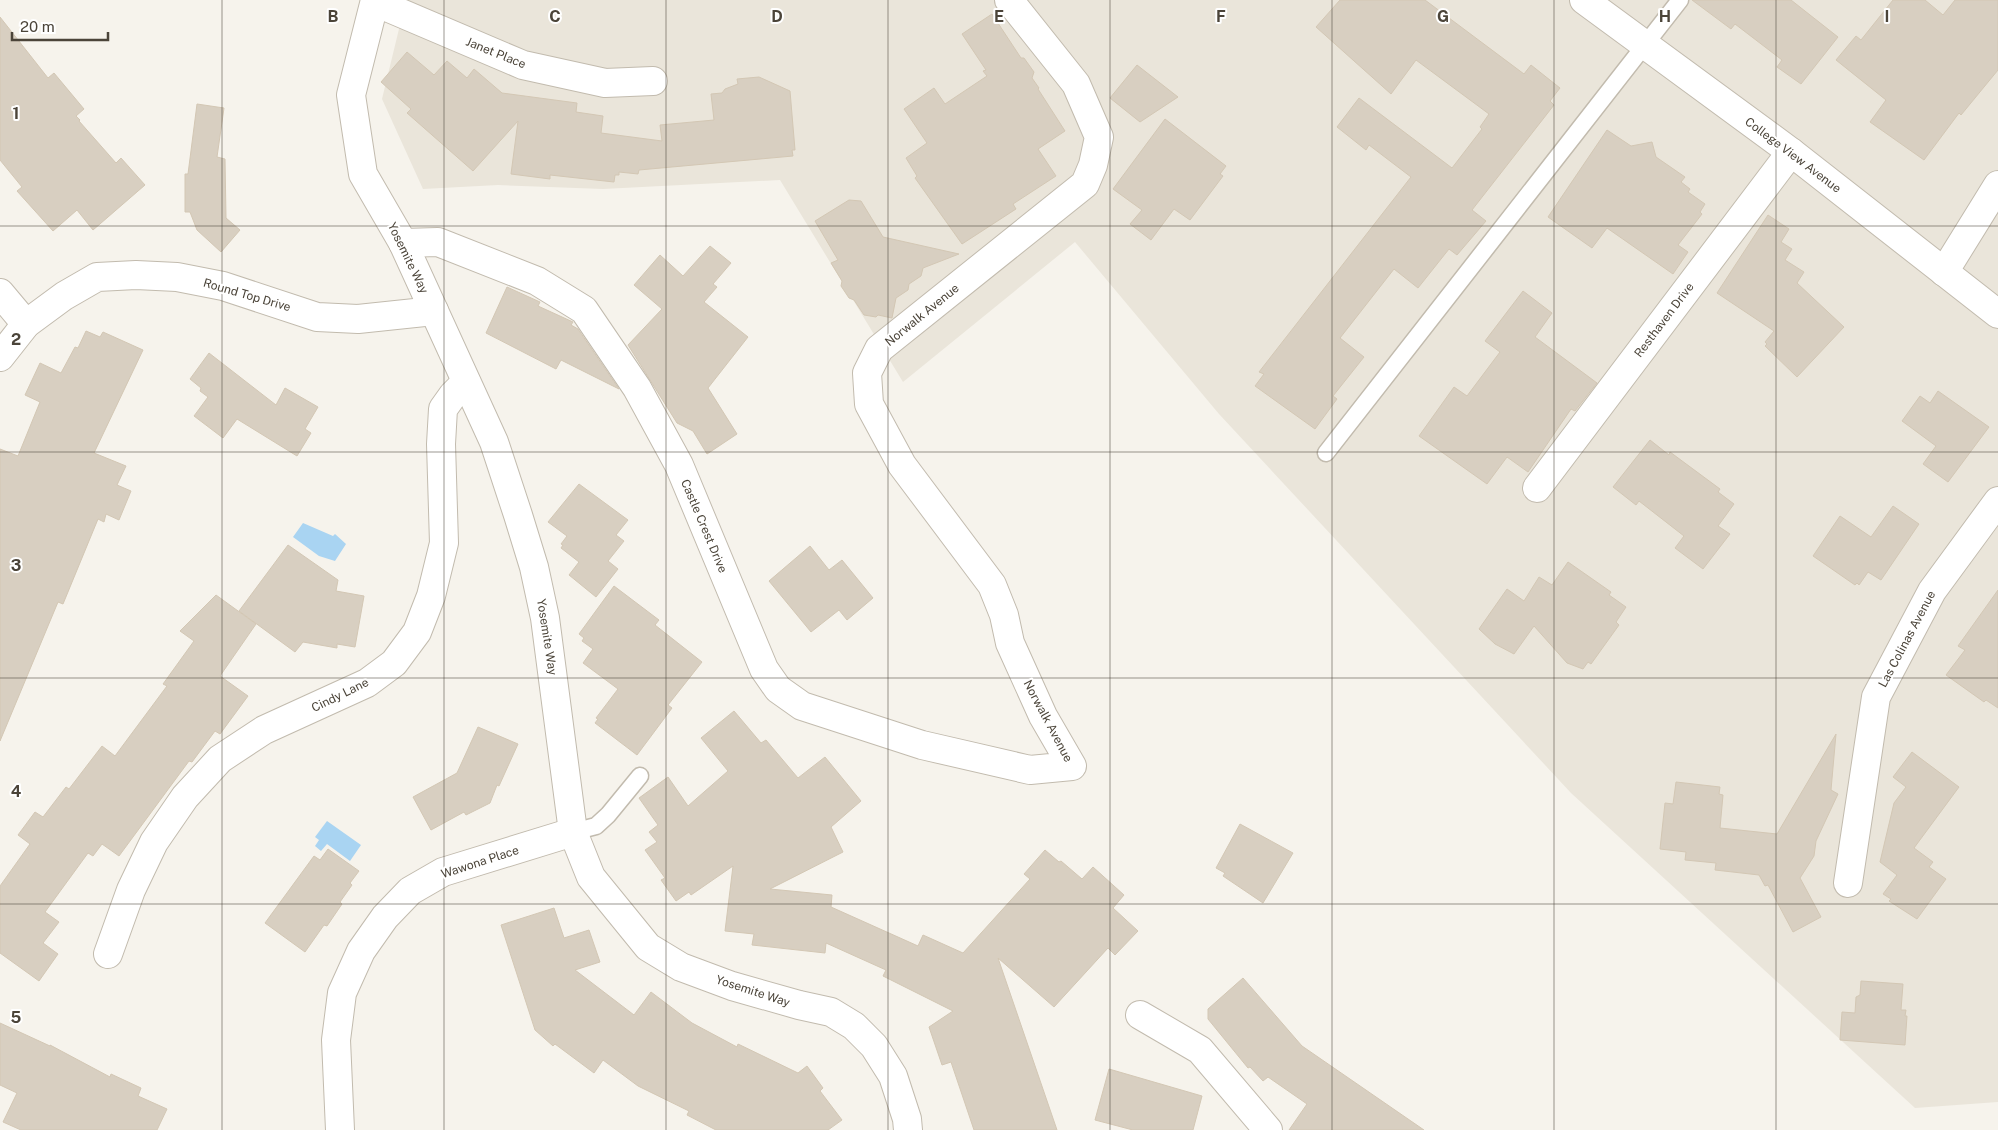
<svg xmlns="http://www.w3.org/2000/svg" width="1998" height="1130" font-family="'Public Sans',sans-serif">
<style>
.residential{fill:#eae5da}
.water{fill:#a9d4f2}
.building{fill:#d8cfc1;stroke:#d3c7b4}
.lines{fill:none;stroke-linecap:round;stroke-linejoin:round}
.service-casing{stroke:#c2bbae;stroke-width:19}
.minor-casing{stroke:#c2bbae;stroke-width:30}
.service{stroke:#fff;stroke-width:16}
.minor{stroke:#fff;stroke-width:28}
.grid{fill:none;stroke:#4b4439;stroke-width:1;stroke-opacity:0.55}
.labels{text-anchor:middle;stroke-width:4;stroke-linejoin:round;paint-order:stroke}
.street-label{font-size:12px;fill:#4b4439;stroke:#fff}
.grid-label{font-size:16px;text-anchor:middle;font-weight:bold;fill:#4b4439;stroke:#fff;stroke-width:4;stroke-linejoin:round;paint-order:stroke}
</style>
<rect width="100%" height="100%" fill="#f6f3ec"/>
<path class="residential" d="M406,0H1998V1102L1915,1108L1571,793L1219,414L1075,242L903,382L780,180L603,189L498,185L423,189L382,99Z"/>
<g class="water">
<path d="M303,523L333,536L335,534L346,544L335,561L319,556L293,537Z"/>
<path d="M327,821L361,845L350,861L327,844L321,851L315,846L319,840L315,837Z"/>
</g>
<g class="building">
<path d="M1340,0H1425L1524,74L1531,65L1560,88L1550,101L1554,105L1472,210L1486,221L1457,255L1449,249L1418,288L1394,269L1340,338L1364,357L1333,396L1337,399L1315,429L1255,386L1264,374L1259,372L1411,177L1369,145L1366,150L1337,127L1359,98L1452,168L1482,129L1480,127L1489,114L1416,60L1391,94L1316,27Z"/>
<path d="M1692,0H1791L1838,37L1801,84L1777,67L1782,60L1735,24L1731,29Z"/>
<path d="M1893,0H1925L1943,15L1955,0H1998V70L1961,115L1959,113L1924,160L1870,122L1886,100L1836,60L1856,36L1861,40Z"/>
<path d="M992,14L1021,58H1024L1034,72L1032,78L1039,88L1038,89L1065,131L1038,149L1056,176L1013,204L1016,209L962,244L915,178L917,176L906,158L927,143L904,109L934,88L945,104L987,76L983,71L986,70L962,34Z"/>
<path d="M0,17L48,78L54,73L84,109L76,116L80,120L79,121L116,163L121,158L145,185L93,230L77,210L53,231L17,191L22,187L0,160Z"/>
<path d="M407,52L434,75L447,61L467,78L474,69L502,93L577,103L576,112L603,116L601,133L662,141L660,125L714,120L711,94L722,93L725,89L738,84L737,79L759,77L790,91L795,150H792L793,156L639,170L638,174L619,172V175H615L614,182L550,175V179L511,174L518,121L473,171L407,113L411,109L381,82Z"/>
<path d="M1137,65L1178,97L1140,122L1110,98Z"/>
<path d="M197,104L224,108L217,157L225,159L226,218L240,230L221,252L197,230L190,212H185V174H188Z"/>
<path d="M1165,119L1226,166L1220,174L1223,176L1190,220L1174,209L1151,240L1130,224L1142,210L1113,189Z"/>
<path d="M1607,130L1631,146L1652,142L1656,157L1685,177L1681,182L1690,189L1688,192L1705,204L1700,212L1702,214L1678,245L1688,252L1673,274L1607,228L1592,248L1548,217Z"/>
<path d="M849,200L861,201L883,237L959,254L923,268L921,276L909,284L908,290L896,298L892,318L878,315L876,317L864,315L854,300L849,298L841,286L842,281L831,263L838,260L815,221Z"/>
<path d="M1768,215L1789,229L1781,242L1792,249L1785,260L1804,272L1797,283L1844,327L1797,377L1765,346L1767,344L1765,342L1774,331L1717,293Z"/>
<path d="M710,246L731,263L713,284L717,287L704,302L748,337L708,388L737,434L707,454L693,431L677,423L628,345L662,309L634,285L660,255L683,276Z"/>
<path d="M507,287L540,302L538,306L573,322L571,325L578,329L619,389L561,360L556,369L486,333Z"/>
<path d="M1523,291L1552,313L1535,337L1597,383L1575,411L1571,409L1528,472L1507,457L1487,484L1419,436L1454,387L1467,396L1500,352L1485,341Z"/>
<path d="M86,331L100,337L103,332L143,350L94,453L126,466L117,485L131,491L119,520L106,514L104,522L98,519L63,604L58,602L0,741V449L18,456L40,402L25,395L40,363L61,373L75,347L78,348Z"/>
<path d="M209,353L276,405L285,388L318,407L305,429L311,433L297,456L237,419L223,438L194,416L208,397L200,391L201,388L190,379Z"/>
<path d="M1938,391L1989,427L1948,482L1923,464L1936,446L1902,421L1920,396L1930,403Z"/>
<path d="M1650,440L1669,455L1670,452L1720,489L1718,492L1734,504L1718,526L1730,534L1703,569L1675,548L1684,536L1639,501L1636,505L1613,487Z"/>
<path d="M579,484L628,520L616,535L624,541L608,561L618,569L596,597L569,575L579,562L561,548L563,545L561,544L567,536L548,522Z"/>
<path d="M1893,506L1919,524L1881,580L1868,572L1859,585L1857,583L1855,585L1813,556L1840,516L1871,537Z"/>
<path d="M288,545L338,580L336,591L364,596L355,647L337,644V648L303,642L295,652L239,611Z"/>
<path d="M810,546L829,570L842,560L873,598L847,620L839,610L811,632L769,581Z"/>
<path d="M1568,562L1611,592L1609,595L1626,607L1616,622L1619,625L1591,664L1588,662L1583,669L1567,663L1534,626L1514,654L1495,644L1479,629L1507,589L1524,601L1539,577L1552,585Z"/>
<path d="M614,586L659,620L655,625L702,662L668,705L672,708L637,755L595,723L598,719L596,718L618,689L583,663L593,649L582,641L584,638L579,634Z"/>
<path d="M1998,590V708L1986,700L1984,702L1946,675L1965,650L1958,646Z"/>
<path d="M216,595L256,624L220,676L248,696L220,734L215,731L192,762L189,761L119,856L102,844L93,856L88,853L45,912L59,922L43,943L58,954L39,981L0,953V886L30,844L18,835L35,812L43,817L66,787L69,789L102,746L115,756L167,686L163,684L194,641L180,631Z"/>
<path d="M734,711L761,743L766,740L798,778L825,757L861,801L831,827L843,852L770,889L832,895L831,907L918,946L923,935L963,953L1030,879L1024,874L1045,850L1059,862L1061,861L1082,879L1093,867L1124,895L1113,908L1138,931L1115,955L1108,948L1054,1007L998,958L1057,1130H974L951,1062L942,1065L929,1027L953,1011L883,976L886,970L826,943L825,953L752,945L754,934L725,931L733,866L691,895L689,892L676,901L661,880L665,878L645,850L657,842L649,832L658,825L639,798L668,777L688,806L728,771L701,738Z"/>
<path d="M478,727L518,744L499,786L497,785L490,803L466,815L464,812L431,830L413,797L457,773Z"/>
<path d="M1836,734L1831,790L1838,794L1816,841L1814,856L1800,878L1821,917L1793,932L1768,885L1765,886L1759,875L1715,870L1716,863L1685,860L1686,852L1660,849L1665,803L1673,804L1676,782L1720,787L1719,794L1723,795L1720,828L1777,834Z"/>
<path d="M1912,752L1959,787L1914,848L1933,862L1929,867L1946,879L1917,919L1889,901L1891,899L1883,894L1897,875L1880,862L1894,803L1906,787L1893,777Z"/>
<path d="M1240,824L1293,853L1263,903L1223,876L1225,873L1216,868Z"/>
<path d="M328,849L359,871L350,883L352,885L340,902L342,904L327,926L324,925L305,952L265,923L314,856L320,860Z"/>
<path d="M554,908L564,938L589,930L600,962L575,970L634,1015L651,992L692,1023L737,1047L738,1044L798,1073L807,1066L823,1088L820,1091L842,1120L828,1130H716L687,1115L689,1111L638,1086L603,1060L594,1073L555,1044L553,1046L535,1030L501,925Z"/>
<path d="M1243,978L1302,1046L1424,1130H1289L1307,1104L1268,1077L1263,1081L1250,1067L1248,1068L1208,1019V1009Z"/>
<path d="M1861,981L1903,984L1901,1010H1906L1905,1016H1907L1905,1045L1840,1040L1842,1012L1855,1013L1856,997L1860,995Z"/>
<path d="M0,1023L50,1046V1045L110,1077L111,1074L141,1088L138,1096L167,1109L157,1130H21L3,1122L17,1093L0,1085Z"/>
<path d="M1109,1069L1202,1096L1193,1130H1133L1095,1120Z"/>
</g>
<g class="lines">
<g class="service-casing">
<g id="service">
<path d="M1326,453L1680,0"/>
<path d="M573,832L596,826L608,815L640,776"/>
</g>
</g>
<g class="minor-casing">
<g id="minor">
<path d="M375,0L351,95L363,174L403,243L494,442L518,515L534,567L545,618L573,832L591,877L648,947L681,967L732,986L799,1005L831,1012L854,1026L874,1046L893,1076L907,1119L908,1130"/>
<path d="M1584,0L1791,152L1998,314"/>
<path d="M375,2L523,65L605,83L653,81"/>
<path d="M403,243L438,242L537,281L584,310L637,388L679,465L764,669L778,689L802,706L922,745L1030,770L1072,766L1043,716L1010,643L1004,615L992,585L902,465L869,404L867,373L879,349L1085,184L1093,165L1099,137L1076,84L1009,0"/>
<path d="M1944,272L1998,185"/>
<path d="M0,293L26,324"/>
<path d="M0,357L26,324L64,296L97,277L136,275L177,277L223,286L317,317L358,319L434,311"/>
<path d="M1537,488L1791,152"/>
<path d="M1848,883L1876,697L1932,591L1998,501"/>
<path d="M108,954L131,890L154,842L185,797L220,759L264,730L367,683L394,663L417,632L431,596L444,543L441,444L443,409L453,395L466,382"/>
<path d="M1140,1015L1200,1050L1268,1130"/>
<path d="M340,1130L336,1040L342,993L361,951L385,917L410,891L443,872L573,832"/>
</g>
</g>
<use href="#service" class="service"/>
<use href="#minor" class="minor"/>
</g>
<path class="grid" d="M222,0V1130M444,0V1130M666,0V1130M888,0V1130M1110,0V1130M1332,0V1130M1554,0V1130M1776,0V1130M0,226H1998M0,452H1998M0,678H1998M0,904H1998"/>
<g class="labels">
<g class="street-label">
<text transform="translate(496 53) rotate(22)" y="4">Janet Place</text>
<text transform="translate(1793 155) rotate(37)" y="4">College View Avenue</text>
<text transform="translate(408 258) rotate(64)" y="4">Yosemite Way</text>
<text transform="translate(247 295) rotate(16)" y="4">Round Top Drive</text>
<text transform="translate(922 315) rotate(-39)" y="4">Norwalk Avenue</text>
<text transform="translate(1664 320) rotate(-53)" y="4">Resthaven Drive</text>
<text transform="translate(704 526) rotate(67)" y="4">Castle Crest Drive</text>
<text transform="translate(547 637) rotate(81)" y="4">Yosemite Way</text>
<text transform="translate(1907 639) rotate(-62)" y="4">Las Colinas Avenue</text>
<text transform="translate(340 695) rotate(-26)" y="4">Cindy Lane</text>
<text transform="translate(1048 721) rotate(62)" y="4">Norwalk Avenue</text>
<text transform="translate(480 862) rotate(-18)" y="4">Wawona Place</text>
<text transform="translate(753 991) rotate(18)" y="4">Yosemite Way</text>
</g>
</g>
<g class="grid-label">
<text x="333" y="22">B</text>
<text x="555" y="22">C</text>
<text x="777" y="22">D</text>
<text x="999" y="22">E</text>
<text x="1221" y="22">F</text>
<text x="1443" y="22">G</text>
<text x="1665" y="22">H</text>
<text x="1887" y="22">I</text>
<text x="16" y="119">1</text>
<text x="16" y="345">2</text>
<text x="16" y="571">3</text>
<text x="16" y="797">4</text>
<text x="16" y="1023">5</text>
</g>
<path d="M12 32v8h96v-8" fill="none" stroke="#4b4439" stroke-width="2.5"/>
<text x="20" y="32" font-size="15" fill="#4b4439" stroke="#ffffff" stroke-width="4" paint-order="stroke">20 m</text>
</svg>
